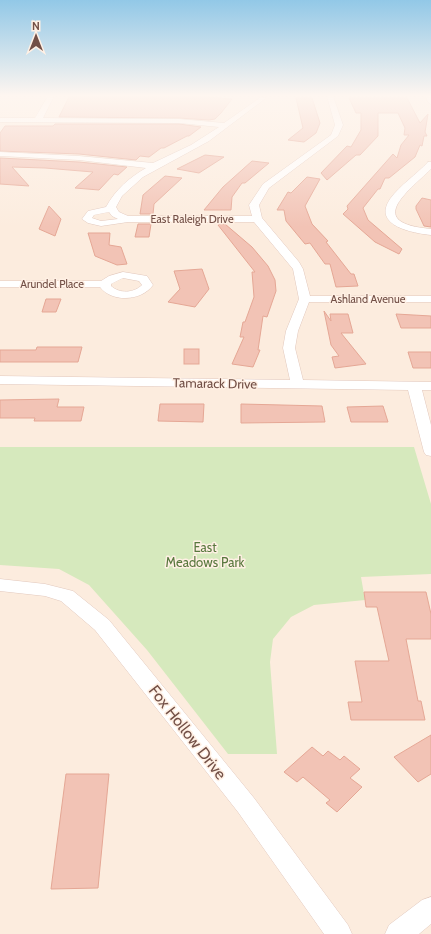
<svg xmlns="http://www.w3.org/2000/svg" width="431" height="934" font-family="Cabin,sans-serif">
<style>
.green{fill:#d6e9bd}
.building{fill:#f2c3b5;stroke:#e5a795}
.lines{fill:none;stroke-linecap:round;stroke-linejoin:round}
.minor-casing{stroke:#e2c8bd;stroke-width:1}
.minor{fill:#fff;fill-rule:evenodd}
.labels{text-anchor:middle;stroke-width:3;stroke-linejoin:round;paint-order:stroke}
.far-street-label{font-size:11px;fill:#724f46;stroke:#fff0e4}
.street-label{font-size:13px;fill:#724f46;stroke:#fff0e4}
.park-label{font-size:13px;fill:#59783e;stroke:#fff0e4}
.near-street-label{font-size:16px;fill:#724f46;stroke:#fff0e4}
</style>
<rect width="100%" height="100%" fill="#fcecde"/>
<path class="green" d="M0,447H414L431,504V574L361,577L365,600L314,605L291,617L273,639L270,662L277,754H228L147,650L89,585L59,569L0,565Z"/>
<g class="building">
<path d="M69,97H205L232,99L221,113L215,119L209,120L179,118L59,117Z"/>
<path d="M296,98H312L320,123L316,133L304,142L288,140L303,128Z"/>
<path d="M349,98H407L420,123L428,114L425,132L427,136H424L422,146L420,145L415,157L389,178H385L380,189H378L363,208L368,220L402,249L399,254L375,242L343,214L348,209L347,206L393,154L397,158L401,145L409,135H404L405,128L398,113H378V136L360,155H356L327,180L321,173L347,146L351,147L361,130V113H356Z"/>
<path d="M55,124H179L201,127L189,136H187L164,148H161L149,157L140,156L136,160L79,154L0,151V133L5,126H53Z"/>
<path d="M205,155L224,157L199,173L177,169Z"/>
<path d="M0,158L79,162L127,167L118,175L114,174L99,190L75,188L93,172L45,168L12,167L29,186L0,184Z"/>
<path d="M252,161L269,163L245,183H242L232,197L231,210H204L223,187Z"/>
<path d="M165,176L182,178L154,204L153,214H140L143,195Z"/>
<path d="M307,177L320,179L305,206L312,224L328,241L326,242L351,274H354L358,286L336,287L330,264H325L310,243L305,244L286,221L284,210H277L288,192L291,193Z"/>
<path d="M422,198L431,200V227L424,226L416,209V206Z"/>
<path d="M49,206L61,219L55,236L39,229Z"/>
<path d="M138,224H151L149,237H135Z"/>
<path d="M220,224H225L252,247L268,266L275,280L276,291L267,317L263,316L258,350H260L253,367L232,364L244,337H240L243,322H245L254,297L252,272H255L218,225Z"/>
<path d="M88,233H110L109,245L121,247L127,264L117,265L95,256Z"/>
<path d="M202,269L209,289L195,307L168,302L180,289L174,271Z"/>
<path d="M46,299H61L56,312H42Z"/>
<path d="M324,311L331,321L330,314H348L353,333H341L366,364L335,368L332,357L339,356L331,345Z"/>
<path d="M396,314L431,316V328H401Z"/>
<path d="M37,347H82L78,362H0V350H36Z"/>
<rect x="184" y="349" width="15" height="15"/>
<path d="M408,352H431V368H413Z"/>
<path d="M59,399L57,407H84L81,421H34L35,418H0V400Z"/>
<path d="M160,404H204L203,422L158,421Z"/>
<path d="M241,404L322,406L325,422L241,423Z"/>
<path d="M383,406L388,422H351L347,407Z"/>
<path d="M364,592H426L431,614V639H406L418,701H421L425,720H351L348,702H362L355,661H389L377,607H366Z"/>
<path d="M431,735V774L418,782L394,757Z"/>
<path d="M312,747L323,756L328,751L340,760L344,756L360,769L350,778L362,787L337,812L326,803L330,800L303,777L297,782L284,772Z"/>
<path d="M66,774H109L98,888L51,889Z"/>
</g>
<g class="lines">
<g class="minor-casing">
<g id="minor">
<path d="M48,96H54L43,118L179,119L224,123L261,97L266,98L209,141L143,177L122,196L116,207L119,212L128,216H252L249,205L263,184L331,135L335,125L327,96H333L343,125L338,136L269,188L259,205L262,218L299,262L303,269L310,296H431V302H309L298,331L295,348L303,380L431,382V390H422L431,425V456L426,455L424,452L408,390L0,384V376L290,380L283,348L286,331L299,299L293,269L254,222H128L101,226L88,223L82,219L88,211L106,207C116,189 129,178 146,168L79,160L0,156V152L79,156L153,163L191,145L219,127L179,123L0,122V118H35ZM109,212L112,216L118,219L101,221L92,218L94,215Z"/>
<path d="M426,96H431V104L428,102Z"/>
<path d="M428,162H431V169C406,193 365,223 431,229V235C413,233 372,226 390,199C400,185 416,175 428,162Z"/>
<path d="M123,272L147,276L153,285C142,301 112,303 100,287H0V281H101L109,276ZM123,278L139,281L142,285C134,293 120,294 111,286V284Z"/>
<path d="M0,579L45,584L73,591L109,620L254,798L348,925L352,934H324L238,812L95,630L61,601L45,596L0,591Z"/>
<path d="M431,897V924L419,934H385L389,925L422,900Z"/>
</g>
</g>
<use href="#minor" class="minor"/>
</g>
<linearGradient id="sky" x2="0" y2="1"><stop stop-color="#92c8e7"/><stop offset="0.42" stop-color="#fef6f0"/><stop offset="1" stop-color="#fef6f0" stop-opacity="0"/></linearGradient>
<rect width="431" height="227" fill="url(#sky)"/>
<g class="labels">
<g class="far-street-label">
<text x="192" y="223">East Raleigh Drive</text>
<text x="52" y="288">Arundel Place</text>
<text x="368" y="303">Ashland Avenue</text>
</g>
<g class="street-label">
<text transform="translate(215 383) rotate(1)" y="5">Tamarack Drive</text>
</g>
<g class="park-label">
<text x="205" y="552">East<tspan x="205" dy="15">Meadows Park</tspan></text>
</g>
<g class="near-street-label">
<text transform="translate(188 732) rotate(52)" y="6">Fox Hollow Drive</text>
</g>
</g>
<g transform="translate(36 36)" stroke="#fff0e4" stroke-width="3" paint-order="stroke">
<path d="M0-3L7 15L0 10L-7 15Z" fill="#724f46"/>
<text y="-6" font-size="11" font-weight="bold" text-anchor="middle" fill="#724f46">N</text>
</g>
</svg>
